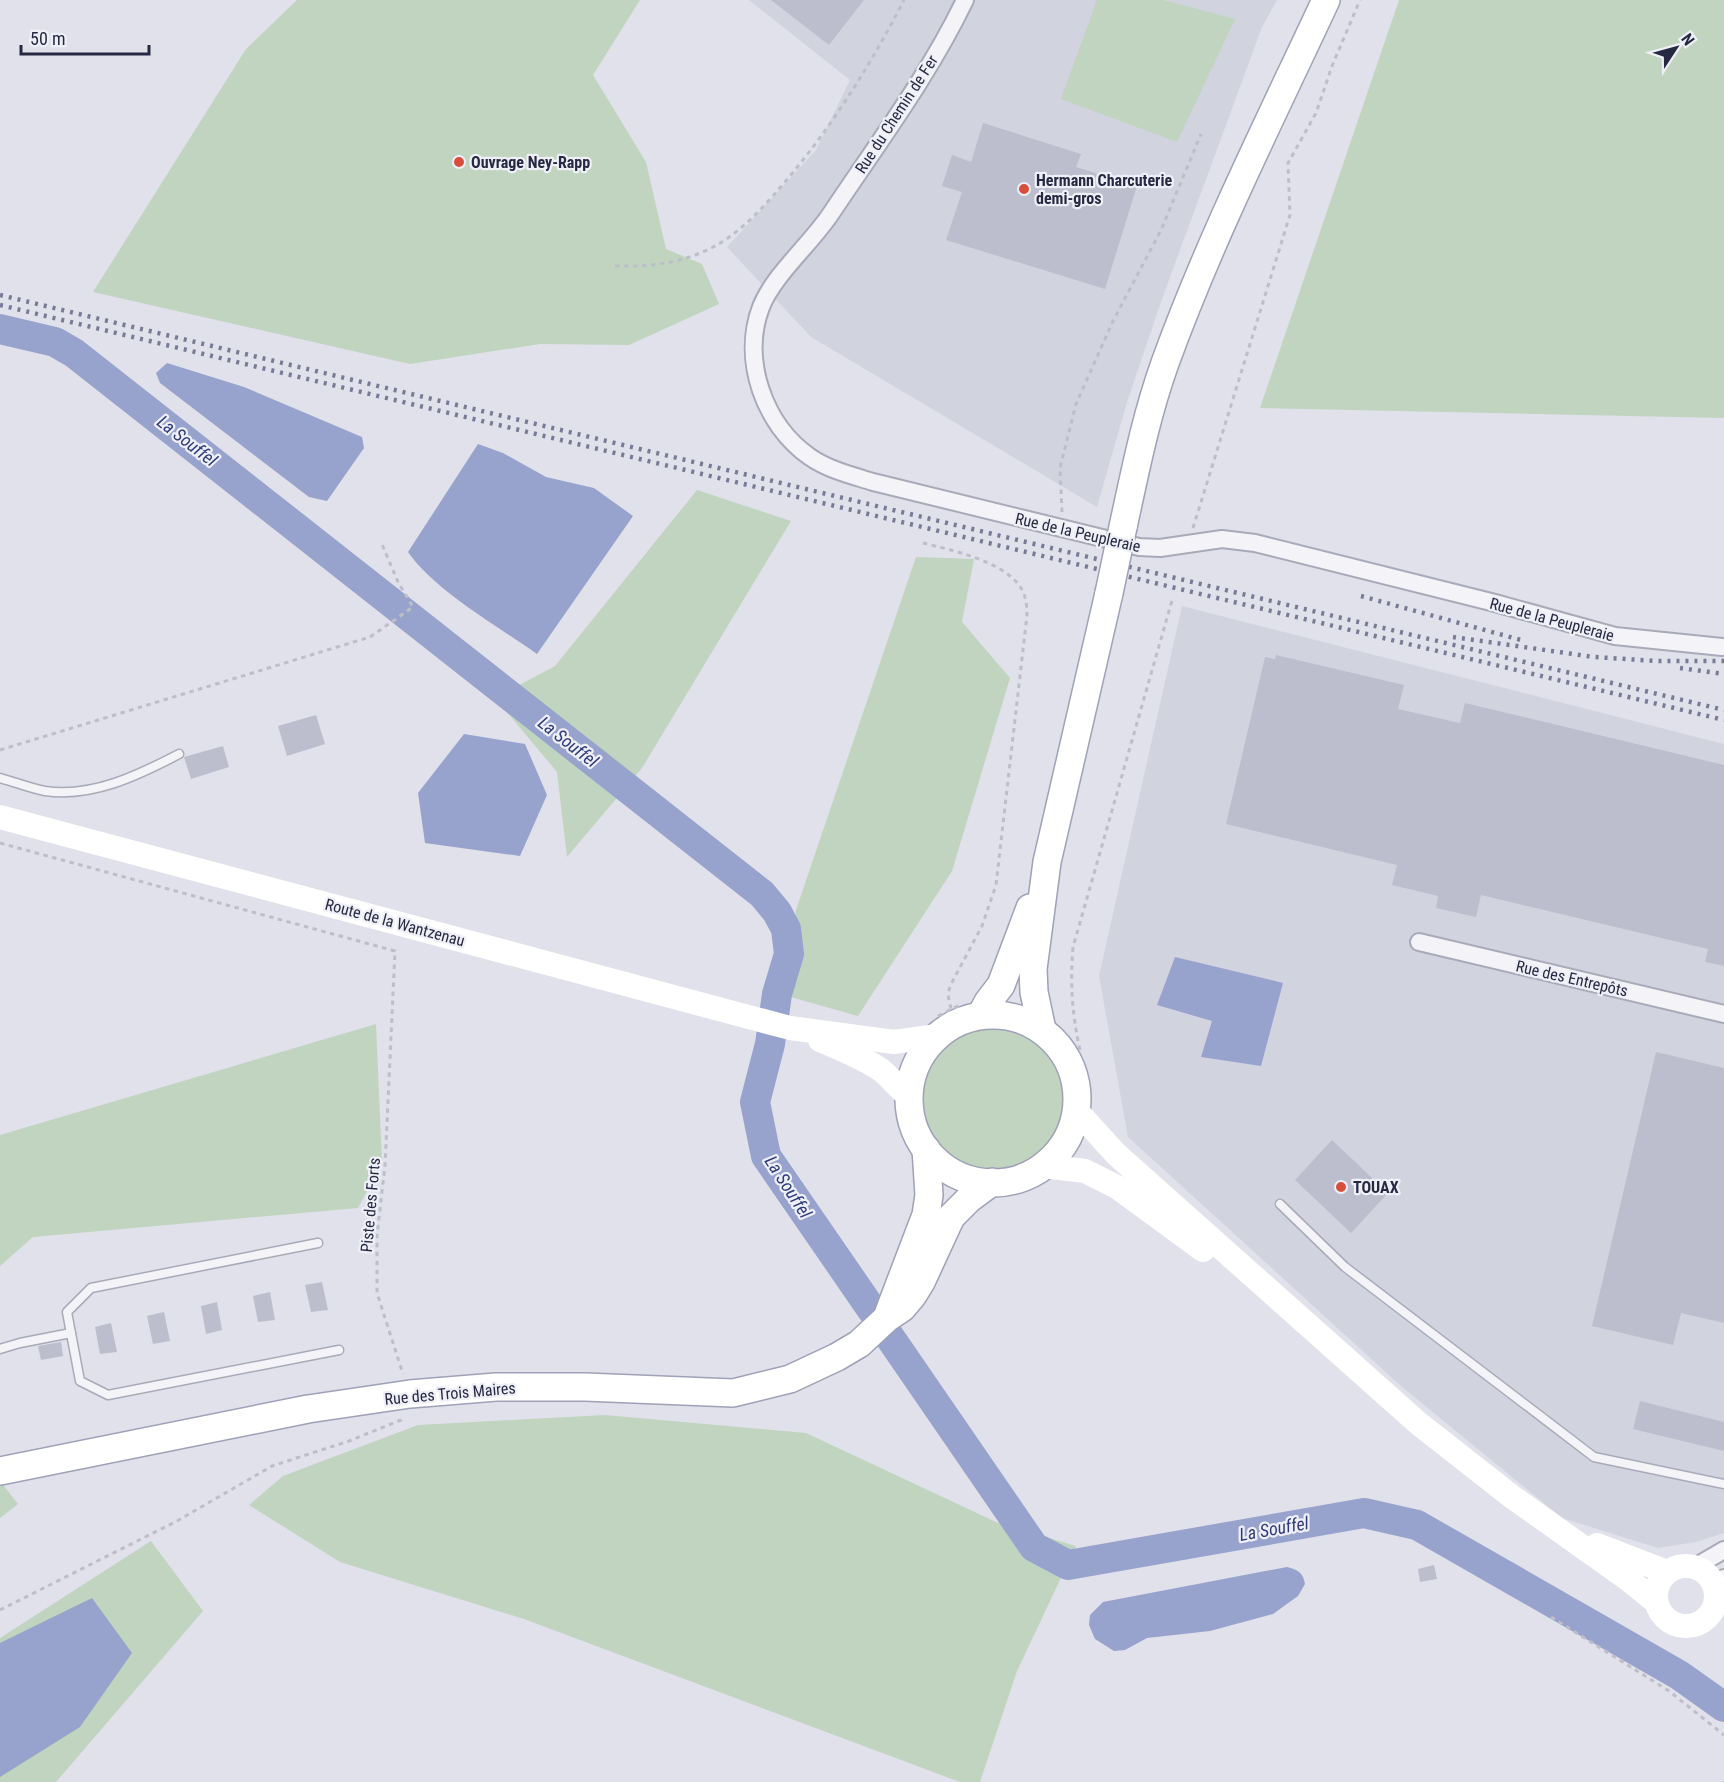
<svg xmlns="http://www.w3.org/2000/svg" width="1724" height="1782" font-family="'Roboto Condensed',sans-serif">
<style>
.built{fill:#d1d3df}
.green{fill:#c0d4c0}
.water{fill:#98a3cd}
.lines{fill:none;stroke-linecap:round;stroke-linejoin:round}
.river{stroke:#98a3cd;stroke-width:30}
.building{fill:#bcbecd}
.service-casing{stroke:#a8aab8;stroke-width:11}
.minor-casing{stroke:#a8aab8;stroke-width:20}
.primary-casing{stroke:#9ea1b7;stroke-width:30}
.path{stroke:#bebec9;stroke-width:3;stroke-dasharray:4.5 4.5;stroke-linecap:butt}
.service{stroke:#f3f3f8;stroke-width:8}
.minor{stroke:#f3f3f8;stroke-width:16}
.secondary{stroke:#fff;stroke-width:24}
.primary{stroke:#fff;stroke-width:27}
.rail{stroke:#787b95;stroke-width:4.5;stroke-dasharray:3 6;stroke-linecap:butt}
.primary-bridge-casing{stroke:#9ea1b7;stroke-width:30;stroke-linecap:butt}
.primary-bridge{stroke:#fff;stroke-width:27}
.poi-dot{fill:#d84e3b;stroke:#eff0f7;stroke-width:2}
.labels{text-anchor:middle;stroke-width:4.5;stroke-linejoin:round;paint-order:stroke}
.street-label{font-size:16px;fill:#272942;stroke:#eff0f7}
.poi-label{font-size:16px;font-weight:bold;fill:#272942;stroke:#eff0f7;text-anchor:start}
.water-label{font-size:18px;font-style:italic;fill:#2e3b7a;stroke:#eff0f7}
</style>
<rect width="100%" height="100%" fill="#e0e1ea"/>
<g class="built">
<path d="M749,0H1277L1262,27L1162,299L1127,402L1097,507L811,337L727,247L816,150L850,80Z"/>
<path d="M1182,606L1724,744V1533L1696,1542L1658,1548L1562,1518L1401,1386L1128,1137L1099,976Z"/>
</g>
<g class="green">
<path d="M297,0H640L593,75L646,162L666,249L702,264L719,304L629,345L540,344L410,364L93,292L246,49Z"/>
<path d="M1097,0H1163L1235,19L1177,142L1061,99Z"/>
<path d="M1399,0H1724V418L1260,408Z"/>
<path d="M697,490L791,521L642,768L567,857L557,772L495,698L555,666Z"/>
<path d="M916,557L974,559L962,622L1010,678L952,871L858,1016L787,996L796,910Z"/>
<circle cx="992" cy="1098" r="75"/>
<path d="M376,1024L382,1163L358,1208L33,1237L0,1266V1135Z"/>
<path d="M605,1415L806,1433L996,1522L1076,1546L1017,1671L980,1782H960L524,1619L340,1562L249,1505L283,1476L418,1425Z"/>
<path d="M0,1481L18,1504L0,1518Z"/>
<path d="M151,1541L203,1611L56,1782H0V1638Z"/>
</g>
<g class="water">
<path d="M167,363L244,387L362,437L364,448L327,501L309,497L160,383L156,373Z"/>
<path d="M478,444L503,453L546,477L594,488L633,516L537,654C499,627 434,590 408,552Z"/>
<path d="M464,734L525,744L547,795L520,856L425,843L418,793Z"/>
<path d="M1175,957L1283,983L1261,1066L1201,1057L1212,1021L1157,1005Z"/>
<path d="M1287,1567C1298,1570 1303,1572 1305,1584L1298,1596L1273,1614L1210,1631L1147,1638L1125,1650L1114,1651L1095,1639L1089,1625L1090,1615L1103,1602Z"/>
<path d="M92,1598L132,1653L80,1727L0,1777V1643Z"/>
</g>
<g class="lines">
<g class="river">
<path d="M0,329L55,342L74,353L762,894L777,912L786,929L789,954L777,994L770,1044L755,1102L766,1156L872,1310"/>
<path d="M889,1336L1034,1547L1068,1565L1364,1513L1417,1525L1679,1675L1724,1707"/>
</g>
</g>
<g class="building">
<path d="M771,0H864L829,45Z"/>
<path d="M983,123L1081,154L1076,167L1137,186L1105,289L946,240L962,192L942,186L952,155L971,162Z"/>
<path d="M1276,655L1404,685L1398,709L1460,723L1465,703L1724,765V966L1705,962L1708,949L1481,895L1476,917L1436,908L1438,896L1392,885L1397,865L1226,824L1265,657L1275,659Z"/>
<path d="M316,715L325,744L287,756L278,726Z"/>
<path d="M223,746L229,767L191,779L184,757Z"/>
<path d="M1656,1052L1724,1068V1323L1681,1313L1673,1345L1592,1326Z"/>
<path d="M1332,1140L1388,1193L1351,1233L1295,1180Z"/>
<path d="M322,1282L328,1310L311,1312L305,1285Z"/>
<path d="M270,1292L275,1320L258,1322L253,1296Z"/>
<path d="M217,1302L222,1330L206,1334L201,1306Z"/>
<path d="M164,1312L170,1341L153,1344L147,1316Z"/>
<path d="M111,1323L117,1352L100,1354L95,1327Z"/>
<path d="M61,1342L63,1356L41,1360L38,1346Z"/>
<path d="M1640,1401L1724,1422V1451L1633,1429Z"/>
<path d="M1434,1565L1437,1579L1420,1582L1418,1569Z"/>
</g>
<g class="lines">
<g class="service-casing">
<g id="service">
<path d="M0,778C15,782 30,788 45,791C92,798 139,775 179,754"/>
<path d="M1280,1204L1345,1267L1594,1457L1724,1484"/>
<path d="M318,1243L91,1288L67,1312L80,1381L108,1395L339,1350"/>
<path d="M0,1349L20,1343L71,1333"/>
</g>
</g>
<g class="minor-casing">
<g id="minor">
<path d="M965,0C929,75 878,143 832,212C812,243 774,274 761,307C741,360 764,425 810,457C829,470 851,475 873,482L1139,547L1160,548L1222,539L1255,543L1495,603L1615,636L1722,647"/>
<path d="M1419,942L1724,1014"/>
<path d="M1695,1567L1724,1550"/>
<path d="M1715,1587L1724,1578"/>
</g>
</g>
<g class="primary-casing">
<g id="primary">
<path d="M1123,527C1135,472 1146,416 1165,363C1210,239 1270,120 1326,0"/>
<path d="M981,1015L988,1002L1001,985L1030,908"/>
<circle cx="993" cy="1099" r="84"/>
<path d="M1042,1030L1034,992L1033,969L1047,862L1109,593"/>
<path d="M889,1312L926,1215L929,1195L926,1149"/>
<path d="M0,1471L308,1409L410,1394L496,1387H585L733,1393L790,1379L837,1357L859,1344L887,1318L902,1308L913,1295L921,1282L951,1217L969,1199L992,1182"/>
</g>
</g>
<g class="path">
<path d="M615,266C651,267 684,263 717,245C746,228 768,202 790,176C835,122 872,62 904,0"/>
<path d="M1062,512L1060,468L1076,404L1113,321L1161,230L1201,134"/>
<path d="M1193,528L1290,215L1288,163L1316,113L1332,66L1360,0"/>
<path d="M923,543C951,550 1004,561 1021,588C1026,596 1027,606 1027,615L996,885L982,926L950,986L948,995L951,1009"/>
<path d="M0,750L370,637L413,607L398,582L381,542"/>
<path d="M0,843L395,951L385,1166L377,1235V1293L403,1374"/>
<path d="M938,1016L962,1004"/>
<path d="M1080,1050C1072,1014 1070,984 1073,947L1173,597"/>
<path d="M0,1610L177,1521L272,1466L349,1441L401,1420L403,1417"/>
<path d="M1551,1617L1669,1691L1724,1735"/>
<path d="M1724,1782V1781"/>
</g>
<use href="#service" class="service"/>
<use href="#minor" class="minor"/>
<g class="secondary">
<path d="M0,817L790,1028L894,1042L937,1036"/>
<path d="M820,1040C841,1049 862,1057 881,1070C891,1078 899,1089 909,1096"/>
<path d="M1076,1110L1116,1154L1418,1423L1511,1496L1629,1580L1656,1602"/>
<path d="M1043,1166L1085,1171L1117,1187L1203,1250"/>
<path d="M1597,1545L1667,1572"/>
<circle cx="1686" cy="1596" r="30"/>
</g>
<use href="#primary" class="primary"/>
<g class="rail">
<path d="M0,295L1724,710"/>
<path d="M0,305L1724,720"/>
<path d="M1361,596L1521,640"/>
<path d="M1453,637L1594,657L1657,661H1724"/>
<path d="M1680,668L1724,674"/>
</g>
<g class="primary-bridge-casing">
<path id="primary-bridge" d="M1109,593L1123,527"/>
</g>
<use href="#primary-bridge" class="primary-bridge"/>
</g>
<g class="poi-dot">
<circle cx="459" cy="162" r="6"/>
<circle cx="1024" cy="189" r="6"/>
<circle cx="1341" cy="1187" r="6"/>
</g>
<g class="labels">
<g class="street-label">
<text transform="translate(896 114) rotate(-57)" y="6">Rue du Chemin de Fer</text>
<text transform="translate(1078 532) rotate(13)" y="6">Rue de la Peupleraie</text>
<text transform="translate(1552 619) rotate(15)" y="6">Rue de la Peupleraie</text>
<text transform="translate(395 922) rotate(15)" y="6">Route de la Wantzenau</text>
<text transform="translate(1572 978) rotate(13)" y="6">Rue des Entrepôts</text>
<text transform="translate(370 1205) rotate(-85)" y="6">Piste des Forts</text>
<text transform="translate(450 1393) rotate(-5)" y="6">Rue des Trois Maires</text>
</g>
<g class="poi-label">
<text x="471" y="168">Ouvrage Ney-Rapp</text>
<text x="1036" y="186">Hermann Charcuterie<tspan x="1036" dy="18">demi-gros</tspan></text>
<text x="1353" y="1193">TOUAX</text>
</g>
<g class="water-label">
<text transform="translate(187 441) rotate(38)" y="6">La Souffel</text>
<text transform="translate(568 742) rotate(38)" y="6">La Souffel</text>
<text transform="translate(788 1187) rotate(57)" y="6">La Souffel</text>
<text transform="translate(1274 1529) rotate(-10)" y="6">La Souffel</text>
</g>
</g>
<g transform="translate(1676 48) rotate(54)" stroke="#eff0f7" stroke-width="4.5" paint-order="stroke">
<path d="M0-4.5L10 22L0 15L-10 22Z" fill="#272942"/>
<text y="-9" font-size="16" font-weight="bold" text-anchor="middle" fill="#272942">N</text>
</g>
<path d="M21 45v9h128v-9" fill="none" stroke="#272942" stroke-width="3"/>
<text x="30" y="45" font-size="18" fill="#272942" stroke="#eff0f7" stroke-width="4.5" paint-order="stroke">50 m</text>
</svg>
